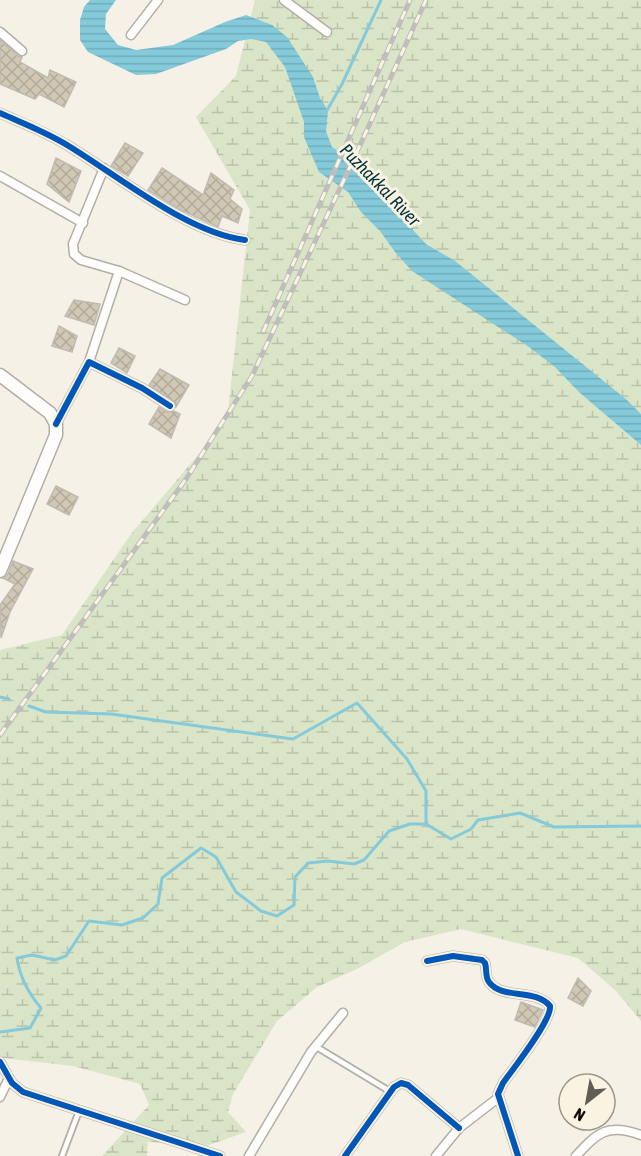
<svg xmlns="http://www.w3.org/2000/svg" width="641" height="1156" font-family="'Asap Condensed',sans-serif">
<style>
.wetland{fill:url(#wetland-marsh)}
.water{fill:url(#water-rules)}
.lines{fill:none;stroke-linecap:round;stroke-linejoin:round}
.stream{stroke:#84cada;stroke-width:3}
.building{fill:url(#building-cross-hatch);stroke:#bfbbb4;stroke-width:1.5}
.lane-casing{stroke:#b2afa7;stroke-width:8}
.street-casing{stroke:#b2afa7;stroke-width:11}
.secondary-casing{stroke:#b2afa7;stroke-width:15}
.lane{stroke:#fefdfb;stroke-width:4.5}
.street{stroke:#fefdfb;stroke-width:8}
.secondary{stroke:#fefdfb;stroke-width:12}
.rail-casing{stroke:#bfbebc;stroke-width:5}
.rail{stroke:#fbf3e1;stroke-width:3;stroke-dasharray:9;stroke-linecap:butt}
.cycleway-casing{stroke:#fbf3e1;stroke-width:10}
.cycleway{stroke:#0057b8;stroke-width:6}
.labels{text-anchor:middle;stroke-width:6;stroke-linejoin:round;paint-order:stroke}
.water-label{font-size:18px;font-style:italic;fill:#01343f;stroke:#fbf3e1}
</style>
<defs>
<pattern id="wetland-marsh" width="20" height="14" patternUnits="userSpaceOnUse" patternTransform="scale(1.5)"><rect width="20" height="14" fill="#dae5c8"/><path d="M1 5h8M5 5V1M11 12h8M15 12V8" fill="none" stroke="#bac3aa"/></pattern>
<pattern id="water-rules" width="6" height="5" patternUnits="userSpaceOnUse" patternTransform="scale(1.5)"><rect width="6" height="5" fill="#84cada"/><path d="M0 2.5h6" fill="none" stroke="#71acba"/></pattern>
<pattern id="building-cross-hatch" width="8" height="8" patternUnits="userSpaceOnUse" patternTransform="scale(1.5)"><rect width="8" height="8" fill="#d0c8b5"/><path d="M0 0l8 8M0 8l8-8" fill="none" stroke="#b2ab9a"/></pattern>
</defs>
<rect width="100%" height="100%" fill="#f5f1e7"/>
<path class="wetland" d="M255,0H641V1021L615,990L578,958L461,929L405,942L359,968L317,987L277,1021L233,1094L228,1112L246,1132L206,1146L148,1142L147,1156H102L149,1105L140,1084L73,1066L3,1058L0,1056V650L62,635L131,534L227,421L250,210L196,117L236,76Z"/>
<path class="water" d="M90,0H116L106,14L105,29L118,45L136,50L173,45L225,22L246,15L272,25L287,37L313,77L320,98L328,111L326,131L332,147L382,180L410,215L413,230L426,244L455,261L475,277L627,400L641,414V445L580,393L555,367L529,347L412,271L395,252L380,231L361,212L348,192L319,172L304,137V122L285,67L266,42L251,39L238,41L226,49L156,74L136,75L88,52L80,40V20L84,7Z"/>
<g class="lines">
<g class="stream">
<path d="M325,114L342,84L381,0"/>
<path d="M0,697L9,699"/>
<path d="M29,706L46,712L111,714L293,739L357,703L407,759L426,791V824"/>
<path d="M0,1032L30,1028L41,1008C28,993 20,978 17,958L32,955L55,960L66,956L89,921L122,925L143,918L158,904L162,878L201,848L216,857L236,892L261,911L277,916L294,905L295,877L308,863L328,861L354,864L364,860L389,831L410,824H426L451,839L471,829L478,820L520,813L554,827L641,826"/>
</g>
</g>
<g class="building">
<path d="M0,40L18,56L22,57L20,62L48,78L50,70L76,82L64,107L39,94L35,99L0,84Z"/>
<path d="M125,143L143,153L128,176L111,166Z"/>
<path d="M56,158L81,171L69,202L47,184Z"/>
<path d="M162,168L203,195L211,173L234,190L230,199L242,209L238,223L222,216L218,227L179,209L148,190Z"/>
<path d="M74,300L100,304L94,325L65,316Z"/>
<path d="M59,326L77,336L72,352L52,346Z"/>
<path d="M119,348L135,356L127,373L111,363Z"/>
<path d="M160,369L189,385L176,407L173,401L149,385Z"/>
<path d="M159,407L167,412L174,411L180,414L171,438L149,424Z"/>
<path d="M56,486L78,497L69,515L47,504Z"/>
<path d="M13,561L33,569L10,612L1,638L0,605L15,584L3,578L8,574Z"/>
<path d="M578,978L591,991L583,1006L568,998Z"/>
<path d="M521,1002L543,1010L535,1027L515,1020Z"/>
</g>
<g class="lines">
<g class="lane-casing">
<g id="lane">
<path d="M315,1046L391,1092"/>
<path d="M62,1156L79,1111"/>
</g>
</g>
<g class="street-casing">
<g id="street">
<path d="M284,0L327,32"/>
<path d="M0,32L22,51"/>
<path d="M131,35L158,0"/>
<path d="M0,113C22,123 46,132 67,145C117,175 187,233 245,240"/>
<path d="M104,168L73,244L74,254L81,260L119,271L185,300"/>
<path d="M0,176L83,223"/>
<path d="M89,362L119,271"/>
<path d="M56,424L89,362L142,388L170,406"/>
<path d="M427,961L453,956L482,960L485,963C487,969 485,977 489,982C502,1000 535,988 550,1006C552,1020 513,1069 503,1083L498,1094L518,1156"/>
<path d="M0,1062L12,1083L23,1092L220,1156"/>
<path d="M0,1097L9,1078"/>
<path d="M249,1156L311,1052L343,1013"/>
<path d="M345,1156L394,1087L401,1083L408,1085L459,1128"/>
<path d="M436,1156L459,1128L498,1098"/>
<path d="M576,1156C598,1132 608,1123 641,1135"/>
</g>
</g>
<g class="secondary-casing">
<path id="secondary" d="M0,375L50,413L56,424V435L0,571"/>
</g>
<use href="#lane" class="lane"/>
<use href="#street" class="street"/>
<use href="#secondary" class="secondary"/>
<g class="rail-casing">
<g id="rail">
<path d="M263,332L410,0"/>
<path d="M0,735L186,479L252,376L356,154L426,0"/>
</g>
</g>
<use href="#rail" class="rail"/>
<g class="cycleway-casing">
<g id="cycleway">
<path d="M0,113C22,123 46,132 67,145C117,175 187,233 245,240"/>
<path d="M56,424L89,362L142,388L170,406"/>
<path d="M427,961L453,956L482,960L485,963C487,969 485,977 489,982C502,1000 535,988 550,1006C552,1020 513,1069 503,1083L498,1094L518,1156"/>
<path d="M0,1062L12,1083L23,1092L220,1156"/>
<path d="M345,1156L394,1087L401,1083L408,1085L459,1128"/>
</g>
</g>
<use href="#cycleway" class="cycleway"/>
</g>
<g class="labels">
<g class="water-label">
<text transform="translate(380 185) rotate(46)" y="6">Puzhakkal River</text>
</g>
</g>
<g transform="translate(587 1102) rotate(211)"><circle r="28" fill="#fbf3e1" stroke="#9d978a" stroke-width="1.5"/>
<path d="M0-4.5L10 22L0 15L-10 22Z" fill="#605d55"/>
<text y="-9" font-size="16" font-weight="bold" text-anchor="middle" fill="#100d07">N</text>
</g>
</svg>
